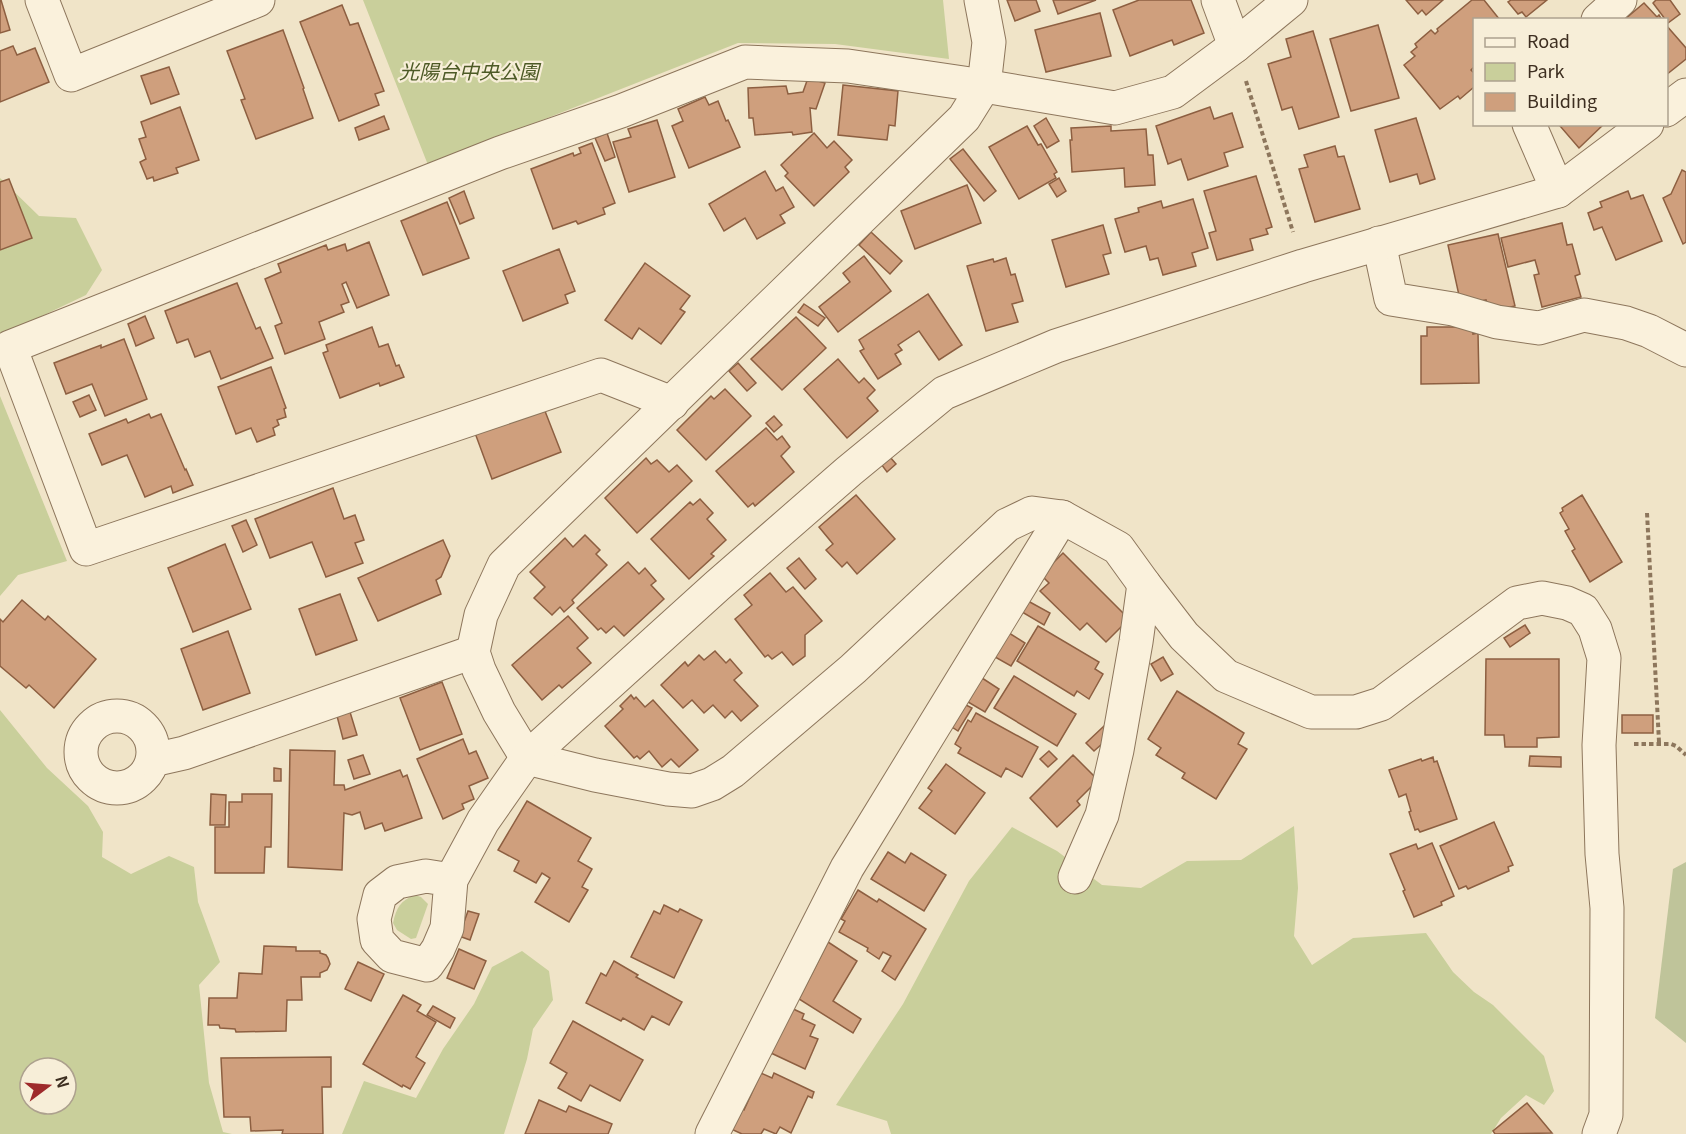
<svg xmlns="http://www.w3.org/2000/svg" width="1686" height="1134" font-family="Georgia,'Noto Sans JP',serif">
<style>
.green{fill:#c9cf9b;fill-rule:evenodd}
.cemetery{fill:#bfc49a}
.building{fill:#cf9f7d;stroke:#8d5f41;stroke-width:1.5}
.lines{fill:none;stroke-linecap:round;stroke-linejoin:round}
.minor-casing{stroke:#8d765c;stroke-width:35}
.path{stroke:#8d765c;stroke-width:4;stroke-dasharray:4.5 3;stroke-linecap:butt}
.minor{stroke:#faf1dc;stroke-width:33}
.labels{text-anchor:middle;stroke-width:4.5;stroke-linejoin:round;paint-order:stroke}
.park-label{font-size:20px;font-style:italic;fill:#4d5a26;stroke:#f7eed8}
</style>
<rect width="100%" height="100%" fill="#f0e4c8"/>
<g class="green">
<path d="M363,0H943L949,59L835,44L738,43L428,165Z"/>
<path d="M0,178L39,216L76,218L102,270L86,295L0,336Z"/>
<path d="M0,396L67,561L18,575L0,596Z"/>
<path d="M0,710L47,768L88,806L103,832L102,857L131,874L169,856L194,867L198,902L220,962L199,985L209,1083L223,1132L232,1134H0ZM30,1068H66V1104H30Z"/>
<path d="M1294,826L1298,888L1294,936L1312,965L1353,938L1426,933L1453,972L1474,992L1493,1005L1544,1056L1554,1091L1544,1105L1526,1095L1501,1118L1491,1134H891L887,1121L836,1105L903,1004L969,881L1012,827L1057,851L1102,885L1141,888L1187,861L1241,860Z"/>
<path d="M415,895L421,897L428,904L416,938L411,939L397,930L393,923C396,908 401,900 415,895Z"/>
<path d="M522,951L549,971L553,1000L533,1029L527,1059L504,1134H342L364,1081L416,1098L443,1049L474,1004L492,967Z"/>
</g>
<path class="cemetery" d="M1686,862V1043L1655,1018L1673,869Z"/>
<g class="building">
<path d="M0,0H1L10,30L0,33Z"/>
<path d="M1007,0H1036L1040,11L1015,21Z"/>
<path d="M1053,0H1096L1058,14Z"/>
<path d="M1139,0H1191L1204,33L1174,45L1172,40L1130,56L1113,10Z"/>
<path d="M1406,0H1443L1426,15L1422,10L1418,14Z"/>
<path d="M1472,0H1484L1500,20H1474V67L1471,70L1474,73V87L1460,99L1458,96L1440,109L1404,65L1415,56L1411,52L1417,47L1415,44L1431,30L1435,34L1438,31L1437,29Z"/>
<path d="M1511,0H1547L1526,17L1522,12L1518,14L1508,2Z"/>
<path d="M1656,0H1670L1680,14L1668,23L1653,3Z"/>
<path d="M1644,3L1657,17L1659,15L1662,20H1624Z"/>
<path d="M342,5L350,25L358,23L384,91L375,94L379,105L339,121L300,22Z"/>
<path d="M1100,13L1111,56L1046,72L1035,30Z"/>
<path d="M1378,25L1399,98L1351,111L1330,39Z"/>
<path d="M1666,25L1686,48V59L1666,75Z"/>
<path d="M283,30L304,88L303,89L313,118L256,139L241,100L245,99L227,51Z"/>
<path d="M1313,31L1339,117L1299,129L1292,107L1282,110L1268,64L1291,57L1286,39Z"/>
<path d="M13,46L17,55L35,48L49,82L0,102V51Z"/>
<path d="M169,67L179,94L151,104L141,76Z"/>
<path d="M808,78L825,83L816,109L810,108L812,132L793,135L792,132L755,135L753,118H749L748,88L786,86L788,94L803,92Z"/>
<path d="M843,85L898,91L895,126L889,125L887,140L838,135Z"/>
<path d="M705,97L709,105L718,101L726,121L728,120L740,147L689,168L672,126L683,121L678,109Z"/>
<path d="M180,107L199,160L176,168L178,173L154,181L153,177L147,179L140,162L146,159L139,139L146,137L141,122Z"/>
<path d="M1210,107L1214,119L1232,113L1243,147L1224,153L1228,166L1188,180L1181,159L1168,164L1156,126Z"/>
<path d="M384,116L389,129L359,140L355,128Z"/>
<path d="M1046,118L1059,141L1047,148L1034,126Z"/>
<path d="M1416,118L1435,179L1420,184L1417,174L1390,182L1375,130Z"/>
<path d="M657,120L675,177L629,192L613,142L631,137L628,129Z"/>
<path d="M1561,124H1604L1579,148L1560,126Z"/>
<path d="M1027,126L1038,145L1041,144L1057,172L1054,174L1056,178L1019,199L989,147Z"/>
<path d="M1111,126V131L1146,129L1148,155H1153L1155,185L1125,187L1124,168L1072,172L1070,140H1072L1071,128Z"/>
<path d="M607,133L615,157L605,161L595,138Z"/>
<path d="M814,133L827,148L834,141L852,160L845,167L849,172L814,206L785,176L788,173L781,165Z"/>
<path d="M592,143L615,203L603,208L605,214L578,224L576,221L553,229L531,169L573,153L574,156L581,153L579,148Z"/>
<path d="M1335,146L1338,157L1344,156L1360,209L1315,222L1299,169L1308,167L1304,155Z"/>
<path d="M963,149L996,191L984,201L950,159Z"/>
<path d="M1682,170L1686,172V242L1683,244L1663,198L1671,194Z"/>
<path d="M765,171L776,191L783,187L794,207L780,215L785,223L757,239L745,218L724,231L709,204Z"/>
<path d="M1256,176L1272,227L1266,229L1268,234L1250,239L1253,250L1217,260L1209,233L1216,231L1204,191Z"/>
<path d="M1059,178L1066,191L1057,197L1049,184Z"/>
<path d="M9,179L32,238L0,250V182Z"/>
<path d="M967,185L981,223L915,249L901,211Z"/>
<path d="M464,191L474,218L460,224L449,198Z"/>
<path d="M1628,191L1631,199L1643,195L1662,241L1616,260L1602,227L1594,230L1588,213L1602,207L1600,202Z"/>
<path d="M1193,199L1208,248L1192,253L1196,266L1163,275L1158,258L1150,260L1146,246L1125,252L1115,219L1139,212L1138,208L1161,201L1163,208Z"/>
<path d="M447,202L469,258L423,275L401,221Z"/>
<path d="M1562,223L1567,245L1572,244L1580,274L1575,276L1581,297L1542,307L1534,275L1539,274L1535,260L1508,267L1501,238Z"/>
<path d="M1103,225L1111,253L1103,255L1109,274L1066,287L1052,240Z"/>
<path d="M871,232L902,261L890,274L859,245Z"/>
<path d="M1498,234L1515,306L1489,312L1486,300L1471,303L1460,300L1448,245Z"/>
<path d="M369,242L389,295L357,308L346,282L342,284L349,302L341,305L344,312L319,322L325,339L285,354L275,326L282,323L265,279L281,272L278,264L326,245L328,250L345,244L347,251Z"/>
<path d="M559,249L575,291L565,295L568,303L523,321L503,271Z"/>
<path d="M864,256L891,291L838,332L819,307L850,282L843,273Z"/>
<path d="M1006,258L1011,275L1015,274L1023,301L1012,304L1018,322L986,331L967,266L993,259L994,262Z"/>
<path d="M645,263L690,296L680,309L685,312L661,344L639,328L632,339L605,320Z"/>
<path d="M237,283L256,329L260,327L273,358L221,379L210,351L195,357L188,339L177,343L165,311Z"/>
<path d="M928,294L962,345L939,360L919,331L898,345L902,350L895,354L901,364L878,379L860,351L864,349L859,340Z"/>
<path d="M804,304L825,318L818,326L798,312Z"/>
<path d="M145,316L154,338L136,346L128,324Z"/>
<path d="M796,317L826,348L782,390L751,359Z"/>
<path d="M372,327L379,347L388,344L396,366L399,365L404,377L380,386L379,383L340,398L323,353L328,351L326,345Z"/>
<path d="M1427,327H1473V334L1478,333L1479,383L1421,384V336H1427Z"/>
<path d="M124,339L147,399L105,416L92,384L66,394L54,363L101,345V348Z"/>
<path d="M838,359L859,383L864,378L875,390L867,398L878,411L847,438L804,389Z"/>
<path d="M738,363L756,383L747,391L729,371Z"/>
<path d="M271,367L286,408L284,409L286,417L277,420L279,425L273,428L275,435L257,442L251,428L236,434L218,387Z"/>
<path d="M725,389L751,416L706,460L677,430L711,396L714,399Z"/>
<path d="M89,395L96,410L80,417L73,402Z"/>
<path d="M543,406L561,452L492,479L475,433Z"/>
<path d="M149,414L151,418L161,414L185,470L186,469L193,485L173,493L171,486L145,497L127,455L102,465L89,434L126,419L128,423Z"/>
<path d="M774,416L782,425L774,432L766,423Z"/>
<path d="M766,428L777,440L782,436L790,447L781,456L794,472L755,506L753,503L748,507L716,471Z"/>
<path d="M890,457L896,464L887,472L881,464Z"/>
<path d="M646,458L651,464L657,460L669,472L677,465L692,481L637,533L605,498Z"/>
<path d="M333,488L344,519L355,515L364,540L355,543L363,563L326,577L312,542L270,558L255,519Z"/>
<path d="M856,495L895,539L857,574L847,562L842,567L826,550L833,544L819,527Z"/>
<path d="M1582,495L1622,562L1590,582L1572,551L1575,549L1565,531L1569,529L1560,513L1563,511L1562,508Z"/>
<path d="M700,499L713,513L707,519L726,540L711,554L714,556L689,579L651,539L690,502L693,505Z"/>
<path d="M246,520L257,545L243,552L232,526Z"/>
<path d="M585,535L600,550L596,554L607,565L572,600L574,603L564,612L560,607L552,615L534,598L545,587L530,572L565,538L573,547Z"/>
<path d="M443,540L450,556L441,577L436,580L441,594L378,621L358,578Z"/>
<path d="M225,544L251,609L193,632L168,568Z"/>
<path d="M1063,553L1129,619L1106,642L1087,623L1080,630L1040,591L1049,583L1041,575Z"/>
<path d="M799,558L816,579L805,589L787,568Z"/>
<path d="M628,562L639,574L645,568L656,581L651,585L664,599L624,636L614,626L606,633L601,628L598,630L577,608Z"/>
<path d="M770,573L786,592L793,587L822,621L805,635V656L793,665L782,652L772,659L768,655L765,657L735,619L752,605L744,595Z"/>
<path d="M340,594L357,640L316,655L299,609Z"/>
<path d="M22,600L45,620L48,616L96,659L54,708L29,685L26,688L0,666V619L3,622Z"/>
<path d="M1028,601L1050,613L1044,625L1022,612Z"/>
<path d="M568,616L588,638L577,648L591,663L562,688L559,685L542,700L512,665Z"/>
<path d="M1525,625L1530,633L1510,647L1504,638Z"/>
<path d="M1038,626L1099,662L1095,669L1103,674L1089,699L1077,691L1074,696L1017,661Z"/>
<path d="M228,631L250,693L203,710L181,649Z"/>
<path d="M1009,633L1025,643L1011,666L995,657Z"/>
<path d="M715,651L726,663L730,659L742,673L734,680L758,706L741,721L732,711L725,718L713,705L704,713L692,700L683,708L661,685L685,662L688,666L699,655L704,660Z"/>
<path d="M1163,657L1173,674L1161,681L1151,664Z"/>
<path d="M1486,659H1559V737L1537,738V747H1505L1504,735H1485Z"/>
<path d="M1014,676L1076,714L1057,746L994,708Z"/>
<path d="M982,678L999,689L985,712L968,702Z"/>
<path d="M442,682L462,734L420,750L400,698Z"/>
<path d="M1177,691L1244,733L1238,744L1247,749L1216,799L1182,778L1185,773L1156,755L1161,748L1148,739Z"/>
<path d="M631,695L634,699L636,697L645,707L653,700L698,750L679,767L671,759L662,767L649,751L640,759L637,756L634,758L605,726L623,709L620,706Z"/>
<path d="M966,705L972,708L958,731L952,727Z"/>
<path d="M350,712L357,735L343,739L337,716Z"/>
<path d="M976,713L1038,747L1022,777L1006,768L1001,777L958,753L961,748L955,744L968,720L971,722Z"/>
<rect x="1622" y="715" width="31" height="18"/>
<path d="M1104,726L1112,735L1094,751L1086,743Z"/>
<path d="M463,739L469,754L476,751L488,778L469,786L474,799L462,804L464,809L443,819L417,759Z"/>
<path d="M290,750L335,751L334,785H344L345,790L400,770L403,777L407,775L422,818L385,831L382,823L365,829L360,812L352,815L344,813L342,870L288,867Z"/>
<path d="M1049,751L1057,759L1048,767L1040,759Z"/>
<path d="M363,755L370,774L354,779L348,760Z"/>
<path d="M1073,755L1098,780L1077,801L1080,805L1057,827L1030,798Z"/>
<path d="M1530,756L1561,757V767L1529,766Z"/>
<path d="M1433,757L1434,762L1437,761L1457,819L1420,832L1418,829L1415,830L1409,812L1411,811L1406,794L1399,797L1389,770L1421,759L1422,761Z"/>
<path d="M946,764L985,793L955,834L919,808L932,791L928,788Z"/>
<path d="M274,768L281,769V781H274Z"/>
<path d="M211,794L226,795L225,825H210Z"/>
<path d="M242,794H272L271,847H265L264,873H215V827H229V802H242Z"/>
<path d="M527,801L591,838L578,861L592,869L582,887L588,890L569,922L535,902L550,878L542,873L536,883L514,871L519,861L498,850Z"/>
<path d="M1494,822L1513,865L1508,867L1509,871L1468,889L1466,886L1459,889L1440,846Z"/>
<path d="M1432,843L1454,896L1441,902L1442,905L1414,917L1403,891L1405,890L1390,854L1416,844L1418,849Z"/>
<path d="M888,852L905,863L911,853L946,875L924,911L871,879Z"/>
<path d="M858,890L877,902L879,899L926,929L895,980L882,971L891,956L883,952L879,959L867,951L868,948L839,932L845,921L841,919Z"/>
<path d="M664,905L678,912L680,909L702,920L674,978L631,957L654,911L660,914Z"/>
<path d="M468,911L479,914L470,940L459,936Z"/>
<path d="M828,942L857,961L833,1001L861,1019L853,1033L799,999Z"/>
<path d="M264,946L296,947V951H320V953L326,955L328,958L330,964L327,970L320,973V977H301L302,1000H287L286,1031L236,1032L235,1029L220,1028L219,1025H208L209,998H237L239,973L262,974Z"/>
<path d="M459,949L486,961L474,989L447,978Z"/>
<path d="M614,961L638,975L636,977L682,1002L669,1025L652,1016L644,1030L623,1018L621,1021L586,1003L601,973L606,976Z"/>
<path d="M358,962L384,974L371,1001L345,989Z"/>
<path d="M403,995L421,1005L417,1011L436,1022L416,1057L425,1063L410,1089L403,1085L402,1087L363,1064Z"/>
<path d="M433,1006L455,1018L450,1028L427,1015Z"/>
<path d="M789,1007L804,1014L802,1019L815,1025L810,1036L818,1039L805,1069L771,1053Z"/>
<path d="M573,1021L643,1060L620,1101L590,1085L581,1101L558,1088L567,1073L550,1063Z"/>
<path d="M331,1057V1087H322L323,1134H282L283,1130L251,1131L250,1117H224L221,1058Z"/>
<path d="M761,1073L772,1078L774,1073L814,1092L812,1098L808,1096L791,1133L780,1127L776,1134L764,1129L761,1134H742L731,1129L741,1108L744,1110Z"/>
<path d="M539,1100L566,1112L569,1106L612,1124L608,1134H525Z"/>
<path d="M1527,1103L1552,1133L1495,1134L1493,1131Z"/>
</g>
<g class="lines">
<g class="minor-casing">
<g id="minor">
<path d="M42,0L71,75L258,0"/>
<path d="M981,0L989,42L984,86L964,118L504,565L481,615L473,652L479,670L499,712L527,758L595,775L668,789L692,791L712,784L733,771L853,669L1007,525L1032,513L1062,517L1118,548L1144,584L1184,636L1226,676L1311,712H1356L1381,704L1517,603L1542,598L1567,603L1583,610L1595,629L1604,658L1599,745L1602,854L1607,908L1606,1115L1599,1134"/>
<path d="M1218,0L1235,46"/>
<path d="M1598,20L1620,0"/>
<path d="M1666,110L1686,95"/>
<path d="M1529,124L1558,191"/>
<path d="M1379,243L1391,299L1453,309L1497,322L1539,328L1584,315L1626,323L1649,331L1686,350"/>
<path d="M672,403L601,375L86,549L10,347L500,153L621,111L745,62L848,66L984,86L1115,108L1173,92L1235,46L1291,0"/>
<circle cx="117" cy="752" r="36"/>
<path d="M153,760L184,753L473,652"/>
<path d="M1075,877L1102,815L1117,750L1136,642L1144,584"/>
<path d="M451,880L426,876L397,882L380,895L374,919L377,940L392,956L427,965L438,949L447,928L451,880L483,821L527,758L717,586L849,471L944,393L1056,346L1303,266L1558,191L1647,124"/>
<path d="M712,1134L847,868L1062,517"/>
</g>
</g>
<g class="path">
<path d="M1246,81L1293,232"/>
<path d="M1647,513L1659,742"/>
<path d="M1634,744H1671L1676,746L1686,755"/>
</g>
<use href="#minor" class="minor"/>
</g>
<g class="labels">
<g class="park-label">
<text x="469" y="79">光陽台中央公園</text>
</g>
</g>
<rect x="1473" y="18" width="195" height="108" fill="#f7eed8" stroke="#ada18e" stroke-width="1.5"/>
<rect x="1485" y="38" width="30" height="9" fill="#faf1dc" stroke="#ada18e" stroke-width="1.5"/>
<text x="1527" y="48" font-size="18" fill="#3d2e20">Road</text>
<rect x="1485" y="63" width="30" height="18" fill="#c9cf9b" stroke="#ada18e" stroke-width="1.5"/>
<text x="1527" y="78" font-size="18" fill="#3d2e20">Park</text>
<rect x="1485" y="93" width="30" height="18" fill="#cf9f7d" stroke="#ada18e" stroke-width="1.5"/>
<text x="1527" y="108" font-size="18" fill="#3d2e20">Building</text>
<g transform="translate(48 1086) rotate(74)"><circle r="28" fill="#f7eed8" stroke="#ada18e" stroke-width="1.5"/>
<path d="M0-4.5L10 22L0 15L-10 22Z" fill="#9e2a2b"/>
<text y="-9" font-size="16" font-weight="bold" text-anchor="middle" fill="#3d2e20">N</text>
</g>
</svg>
